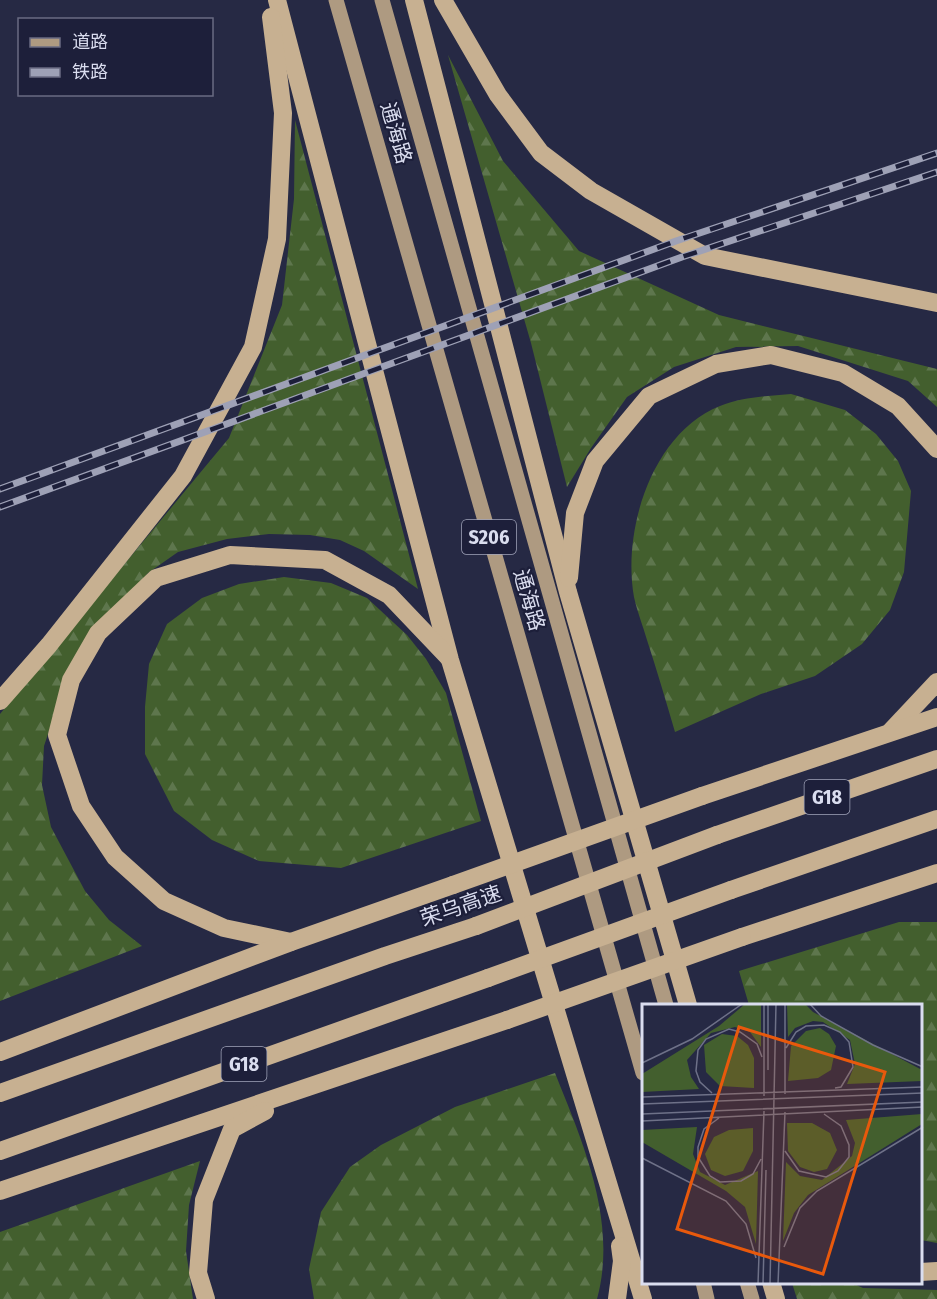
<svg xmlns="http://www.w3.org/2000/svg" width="937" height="1299" font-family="'Fira Sans Condensed','Noto Sans SC',sans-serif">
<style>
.forest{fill:url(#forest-firs)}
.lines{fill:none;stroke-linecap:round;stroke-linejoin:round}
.primary{stroke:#ae9a81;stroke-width:15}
.highway{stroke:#c7b091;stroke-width:18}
.rail-casing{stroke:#9ea1b6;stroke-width:7}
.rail{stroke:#1d1f3a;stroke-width:4.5;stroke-dasharray:14;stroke-linecap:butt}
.highway-bridge{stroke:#c7b091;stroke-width:18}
.labels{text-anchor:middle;stroke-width:4.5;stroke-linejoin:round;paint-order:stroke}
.shield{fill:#1d1f3a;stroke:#a1a4b9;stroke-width:1.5}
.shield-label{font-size:20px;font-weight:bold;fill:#daddef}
.street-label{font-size:21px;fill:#daddef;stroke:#1d1f3a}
.inset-road{fill:none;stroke:#6e7188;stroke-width:1.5}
.view{fill:#e8590c;fill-opacity:0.15;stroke:#e8590c;stroke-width:3}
.inset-edge{fill:none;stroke:#daddef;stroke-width:3}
</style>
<defs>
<pattern id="forest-firs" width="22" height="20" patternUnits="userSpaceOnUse" patternTransform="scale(1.5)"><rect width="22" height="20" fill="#435f2e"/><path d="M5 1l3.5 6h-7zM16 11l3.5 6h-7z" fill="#5e764d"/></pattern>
</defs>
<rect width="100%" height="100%" fill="#262944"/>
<g class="forest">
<path d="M448,55L503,161L579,251L719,315L937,369V407L908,381L798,346L736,347L674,367L627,397L591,448L567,487L531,343Z"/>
<path d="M295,120L418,589L364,551L340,540L310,535L269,534L227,539L178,552L148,573L72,662L44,746L42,785L51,827L85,891L109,920L142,946L0,1001V714L229,438L282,305L294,199Z"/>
<path d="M791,394L845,410L876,434L898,461L911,491L904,572L890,610L862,644L815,676L761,694L675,732C666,701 657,671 647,640C643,626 637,611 634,597C622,530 652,433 720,406C743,397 767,396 791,394Z"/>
<path d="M284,577L331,583L367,598L407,635L426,659L446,693L481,821L341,868L259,861L212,840L174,811L145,754V707L149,664L167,624L202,598L239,584Z"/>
<path d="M899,922H937V1243L921,1240L920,1005H749L739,971Z"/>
<path d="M555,1073C583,1143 618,1222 597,1299H314L309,1269L321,1212L350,1167L381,1145L455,1107Z"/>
<path d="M200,1161L189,1205L186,1251L193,1299H0V1232Z"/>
<path d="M792,1283H852L863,1288L937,1290V1299H797Z"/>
</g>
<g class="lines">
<g class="primary">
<path d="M336,0L643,1073"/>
<path d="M382,0L666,1005"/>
<path d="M703,1282L707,1299"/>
<path d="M747,1282L752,1299"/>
</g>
<g class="highway">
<path d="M277,0L450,660L643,1299"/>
<path d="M414,0L568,592L688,1005"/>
<path d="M443,0L498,95L541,153L591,191L705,256L937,303"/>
<path d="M569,578L575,513L595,461L649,396L716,364L771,355L843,373L898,406L937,449"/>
<path d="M0,701L49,645L183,476L253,347L277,239L283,113L271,17"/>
<path d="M891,731L937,682"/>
<path d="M702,796L937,717"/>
<path d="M717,835L937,759"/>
<path d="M731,890L937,819"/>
<path d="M742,937L937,873"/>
<path d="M291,942L224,928L164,901L115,857L81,806L57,735L71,680L98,633L156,578L230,555L325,560L389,595L449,658"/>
<path d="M0,1052L291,942L453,885"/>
<path d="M0,1093L385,956L476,926"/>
<path d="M0,1151L488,978"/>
<path d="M0,1191L507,1020"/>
<path d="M920,1272L937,1271"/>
<path d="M771,1282L776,1299"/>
<path d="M206,1299L198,1273L204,1200L232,1129L265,1111"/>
<path d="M617,1299L622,1261L620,1246"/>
</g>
<g class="rail-casing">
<g id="rail">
<path d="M0,489L676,241L937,153"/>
<path d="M0,507L682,257L937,172"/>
</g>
</g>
<use href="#rail" class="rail"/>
<g class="highway-bridge">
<path d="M453,885L702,796"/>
<path d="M476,926L717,835"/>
<path d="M488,978L731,890"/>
<path d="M507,1020L742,937"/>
</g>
</g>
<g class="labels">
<g class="shield">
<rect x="462" y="520" width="54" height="34" rx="4.5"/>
<rect x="804.5" y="780" width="45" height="34" rx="4.5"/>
<rect x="221.5" y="1047" width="45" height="34" rx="4.5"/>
</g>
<g class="shield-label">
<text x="489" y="544">S206</text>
<text x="827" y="804">G18</text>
<text x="244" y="1071">G18</text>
</g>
<g class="street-label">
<text transform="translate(396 133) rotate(74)" y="7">通海路</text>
<text transform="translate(529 600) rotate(74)" y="7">通海路</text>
<text transform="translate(461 906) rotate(-19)" y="7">荣乌高速</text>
</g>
</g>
<g transform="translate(642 1004)">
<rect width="280" height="280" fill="#262944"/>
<path d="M103,0H119V43L108,28L93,23L69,29L45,56L49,73L57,85L0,88V70L77,22ZM145,0H163L171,8L280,66V77L205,80L213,60L208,36L181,18L171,17L153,24L146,33ZM178,24L187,30L194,42L189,66L176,74L146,77L149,42L164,27ZM80,30L95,32L106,41L112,54V84L78,82L64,68L62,41ZM280,110V120L166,191L152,209L141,237L144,158L158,172L180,176L210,152L213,139L204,116ZM145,119H170L188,129L195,146L185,165L172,168L158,163L146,147ZM55,123L51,150L58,168L83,181L116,167L114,240L103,203L84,187L0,138V126ZM111,124V147L101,167L83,172L69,166L63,150L72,133L87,126Z" fill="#435f2e"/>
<path class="inset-road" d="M168,0L179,12L231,41L281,63M144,44L154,28L164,22L182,21L198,28L207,38L211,63L199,83L193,84M0,59L50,35L100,0M126,66V0M70,89L58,78L54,67L56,46L64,35L87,25L98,28L115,40L120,53M143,90V0M122,92V0M0,93L281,83M0,100L281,89M0,110L281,98M77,114L62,125L56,143V153L68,172L78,178L99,177L111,170L119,155M0,117L281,103M143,147L157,167L184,173L196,167L207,153V141L199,122L182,110M0,154L84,197L104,220L114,254M142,243L158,204L175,187L281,123M116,280L122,107M121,280L124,166M128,280L134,0M136,280L143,108"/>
<path class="view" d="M97,23L243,68L181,270L35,225Z"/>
<rect width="280" height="280" class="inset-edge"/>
</g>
<rect x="18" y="18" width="195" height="78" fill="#1d1f3a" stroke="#696b82" stroke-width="1.5"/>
<rect x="30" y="38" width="30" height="9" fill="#ae9a81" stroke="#696b82" stroke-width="1.5"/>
<text x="72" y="48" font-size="18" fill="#daddef">道路</text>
<rect x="30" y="68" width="30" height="9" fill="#9ea1b6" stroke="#696b82" stroke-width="1.5"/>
<text x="72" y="78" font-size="18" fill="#daddef">铁路</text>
</svg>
